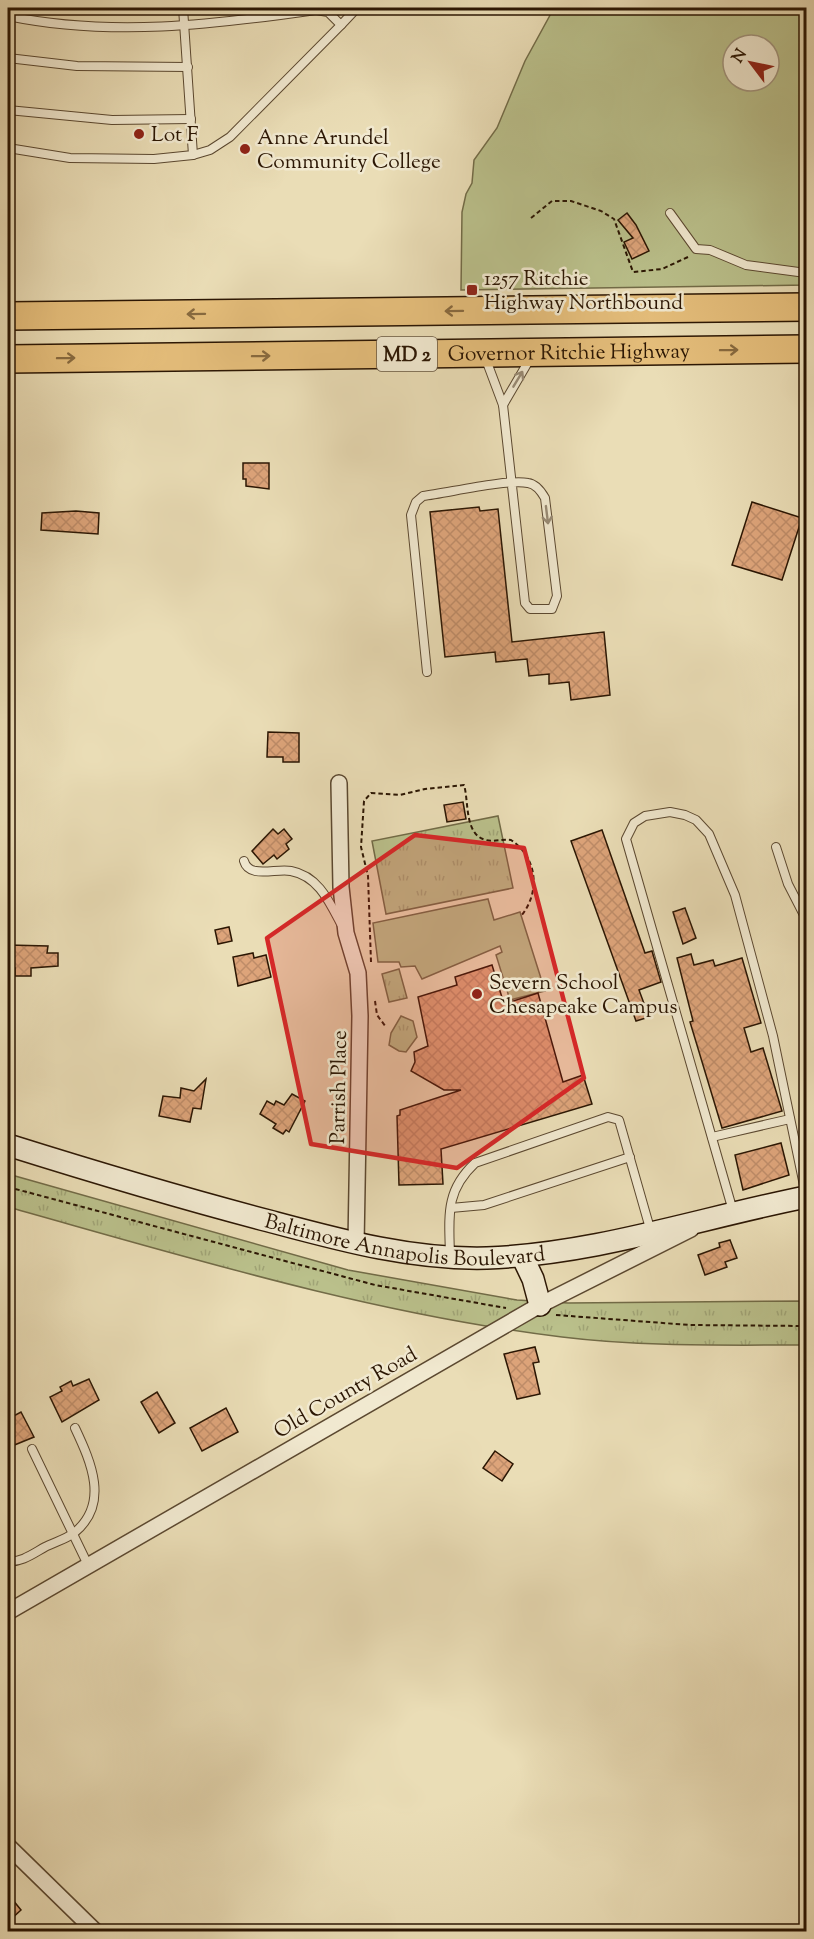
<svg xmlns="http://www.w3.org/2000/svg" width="814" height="1939" font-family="'Sorts Mill Goudy',serif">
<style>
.grass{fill:#bac08b;stroke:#726b47;stroke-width:1.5;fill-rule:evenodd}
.park{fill:url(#park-tufts);stroke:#726b47;stroke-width:1.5}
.building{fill:url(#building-cross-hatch);stroke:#2b1603;stroke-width:1.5}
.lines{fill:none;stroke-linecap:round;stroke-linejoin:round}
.lane-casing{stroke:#5b4830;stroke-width:10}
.street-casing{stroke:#5b4830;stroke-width:18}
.secondary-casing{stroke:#2b1603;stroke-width:24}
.highway-casing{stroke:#2b1603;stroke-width:30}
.path{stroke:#2b1603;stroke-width:2;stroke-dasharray:4.5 3;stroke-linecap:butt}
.lane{stroke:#f1e9d0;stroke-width:8}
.street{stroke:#f1e9d0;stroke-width:15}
.secondary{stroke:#f1e9d0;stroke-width:21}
.highway{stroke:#e5be7b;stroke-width:27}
.oneway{stroke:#886a3f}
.oneway2{stroke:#988a74}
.marked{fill:#d62828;fill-opacity:0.2;stroke:#d62828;stroke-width:4.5;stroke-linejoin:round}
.poi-dot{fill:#8f2418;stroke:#f1e9d0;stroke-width:2}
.labels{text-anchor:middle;stroke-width:5;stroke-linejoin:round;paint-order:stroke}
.shield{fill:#f1e9d0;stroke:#665540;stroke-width:1.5}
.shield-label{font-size:20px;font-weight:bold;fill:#2b1603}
.poi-label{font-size:21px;fill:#2b1603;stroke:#f1e9d0;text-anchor:start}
.street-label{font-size:21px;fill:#2b1603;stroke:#f1e9d0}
</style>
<defs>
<pattern id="park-tufts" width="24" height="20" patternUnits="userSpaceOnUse" patternTransform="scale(1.5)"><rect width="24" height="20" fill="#bac08b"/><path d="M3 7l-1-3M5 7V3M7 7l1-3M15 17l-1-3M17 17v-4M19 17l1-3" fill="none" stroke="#a0a476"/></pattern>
<pattern id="building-cross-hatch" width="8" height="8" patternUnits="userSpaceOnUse" patternTransform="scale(1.5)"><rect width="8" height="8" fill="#dda47a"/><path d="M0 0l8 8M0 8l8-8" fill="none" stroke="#be8c68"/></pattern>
</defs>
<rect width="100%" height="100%" fill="#eaddb6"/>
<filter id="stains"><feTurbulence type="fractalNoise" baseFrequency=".00333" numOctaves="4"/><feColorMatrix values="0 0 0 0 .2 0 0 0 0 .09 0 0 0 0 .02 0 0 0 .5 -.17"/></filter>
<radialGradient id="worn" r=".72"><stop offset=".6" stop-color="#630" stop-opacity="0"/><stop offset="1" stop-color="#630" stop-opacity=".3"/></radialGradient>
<g class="grass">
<path d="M554,8H806V285L461,290L462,212L466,194L472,183L474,160L497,128L525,61ZM733,45H769V81H733Z"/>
<path d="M488,899L494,920L520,912L545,991L510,1000L496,955L502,952L500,946L422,979L415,966L401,967L399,962H378L373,923Z"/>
</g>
<g class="park">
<path d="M498,816L513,888L386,914L372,841Z"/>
<path d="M399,969L407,998L389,1002L382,974Z"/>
<path d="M401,1016L413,1021L417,1037L406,1052L399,1051L389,1045L391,1033Z"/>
<path d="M8,1174L348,1270L517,1300L568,1303L806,1301V1345C725,1345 643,1347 562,1337C373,1314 190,1258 8,1207Z"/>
</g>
<g class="building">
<path d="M627,213L636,225L649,251L632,259L624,242L633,238L618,220Z"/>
<path d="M243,463H269V489L246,486V479H243Z"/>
<path d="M752,502L802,518L782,580L732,565Z"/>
<path d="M479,507L480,511L498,509L512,642L604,632L610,695L571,700L569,682L549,684V674L529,676L527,659L496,662L495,652L445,657L430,512Z"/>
<path d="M76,511L99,513L98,534L41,530L42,513Z"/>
<path d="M268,732L299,733V762H283V757H267Z"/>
<path d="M463,802L466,819L447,822L444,805Z"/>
<path d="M273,829L278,834L284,829L292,839L286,844L289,849L277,859L274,855L263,864L252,851Z"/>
<path d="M602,830L645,953L652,951L661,982L639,990L649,1017L636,1021L571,841Z"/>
<path d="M685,908L696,938L683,944L673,912Z"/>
<path d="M229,927L232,941L218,944L215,930Z"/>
<path d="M8,945L48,946L47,953H58V966L31,968V976H15V968H8Z"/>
<path d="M253,953L254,958L266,955L271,977L238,986L233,957Z"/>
<path d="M691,954L694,965L713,960L715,966L742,958L761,1023L744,1028L751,1052L763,1048L782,1111L722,1128L690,1022L693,1021L677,958Z"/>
<path d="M492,965L504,1004L538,993L563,1082L583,1075L592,1104L441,1149L443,1184L399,1185L397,1116L400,1115V1110L461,1090H444L411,1071L415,1062L414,1052L428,1046L418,997L457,985L455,977Z"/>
<path d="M206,1079L201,1109L193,1108L190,1122L159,1116L163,1096L180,1098L181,1088L194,1091Z"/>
<path d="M292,1094L305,1101L289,1132L286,1130L283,1134L273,1128L276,1124L260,1114L267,1101L274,1105L276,1101L284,1105Z"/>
<path d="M781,1143L789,1175L743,1190L735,1155Z"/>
<path d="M730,1240L737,1258L725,1262L727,1267L705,1275L698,1255L720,1247L719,1243Z"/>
<path d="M535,1347L539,1362L533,1363L540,1394L517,1399L504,1354Z"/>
<path d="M89,1379L99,1400L62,1422L50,1397L62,1391L60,1387L71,1381L73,1386Z"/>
<path d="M157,1392L175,1423L159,1433L141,1402Z"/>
<path d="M226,1408L238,1432L202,1451L190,1428Z"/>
<path d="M21,1412L34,1437L12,1446L8,1439V1419Z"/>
<path d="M495,1451L513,1464L502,1481L483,1468Z"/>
<path d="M8,1894L21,1910L8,1922Z"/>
</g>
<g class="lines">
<g class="lane-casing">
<g id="lane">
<path d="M8,16C110,37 213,25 316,10L328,12L341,25L357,8"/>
<path d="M8,58L77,66L188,67"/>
<path d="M8,110L112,120L191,119"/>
<path d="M8,148L70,158L154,159L193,155L183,8"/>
<path d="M193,155L210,150L230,137L341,25"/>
<path d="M670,213L696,249L710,250L746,265L806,273"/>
<path d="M503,405L531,357"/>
<path d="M427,672L411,515L416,502L423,496C448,493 506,479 528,483C536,484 541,491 545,498L557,596L552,609H530L525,603L503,405L485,357"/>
<path d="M776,847L788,884L806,919"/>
<path d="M244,861C249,879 276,868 291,871C318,876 329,901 341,924"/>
<path d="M712,1137L790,1119"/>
<path d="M451,1208L484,1205L630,1157"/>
<path d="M733,1211L626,839L634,823L645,816L670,812L685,815L696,820L709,834L735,895L773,1036L806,1195"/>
<path d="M450,1255C449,1216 445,1191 475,1163L608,1117L619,1120L651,1232"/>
<path d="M32,1449L88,1565"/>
<path d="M8,1561C21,1563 34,1553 45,1547C55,1542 66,1539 74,1533C110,1504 91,1462 75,1428"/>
</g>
</g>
<g class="street-casing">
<g id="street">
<path d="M339,783L341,887L346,933L358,973L360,1016L356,1244"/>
<path d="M8,1612L540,1305L691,1229"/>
<path d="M8,1846L96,1932"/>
</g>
</g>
<g class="secondary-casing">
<g id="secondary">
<path id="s1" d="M8,1145C94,1172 181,1198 269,1221C340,1240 412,1260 487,1258C596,1254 700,1218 806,1197"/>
<path d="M522,1256L533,1279L540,1305"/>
</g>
</g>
<g class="highway-casing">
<g id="highway">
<path d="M8,316L806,307"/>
<path id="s2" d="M8,359L806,349"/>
</g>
</g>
<g class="path">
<path d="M531,218L552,201H571L601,211L614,219L633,272L662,269L688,257"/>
<path d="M371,962L368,876L361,847L364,801L371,793L400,795L425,789L464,785C469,801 464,835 486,840C494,842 502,839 511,840C537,857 541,892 521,916"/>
<path d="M375,1001L377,1015L386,1027"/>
<path d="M8,1187L375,1285L506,1308"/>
<path d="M556,1315L690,1325L806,1326"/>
</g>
<use href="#lane" class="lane"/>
<use href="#street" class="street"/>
<use href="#secondary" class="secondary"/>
<use href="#highway" class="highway"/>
</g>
<defs><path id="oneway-shaft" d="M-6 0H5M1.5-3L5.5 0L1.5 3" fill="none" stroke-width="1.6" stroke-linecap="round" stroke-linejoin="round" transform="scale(1.5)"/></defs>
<g class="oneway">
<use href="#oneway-shaft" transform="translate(454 311) rotate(179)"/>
<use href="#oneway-shaft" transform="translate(196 314) rotate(179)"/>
<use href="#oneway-shaft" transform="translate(729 350) rotate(-1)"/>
<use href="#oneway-shaft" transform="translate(261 356) rotate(-1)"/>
<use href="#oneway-shaft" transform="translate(66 358) rotate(-1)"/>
</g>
<g class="oneway2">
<use href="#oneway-shaft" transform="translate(518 379) rotate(-59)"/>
<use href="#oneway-shaft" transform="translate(547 515) rotate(83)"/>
</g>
<path class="marked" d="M415,835L524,848L584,1078L457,1168L311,1144L267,938Z"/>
<g class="poi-dot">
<circle cx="139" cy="134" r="6"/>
<circle cx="245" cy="149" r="6"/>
<rect x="466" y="284" width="12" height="12" rx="3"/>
<circle cx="477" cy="994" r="6"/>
</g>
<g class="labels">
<rect class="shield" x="377" y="337" width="60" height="34" rx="4.5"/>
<g class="shield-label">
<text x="407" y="361">MD 2</text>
</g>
<g class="poi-label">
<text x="151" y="141">Lot F</text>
<text x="257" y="144">Anne Arundel<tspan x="257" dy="24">Community College</tspan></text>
<text x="484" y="285">1257 Ritchie<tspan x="484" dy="24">Highway Northbound</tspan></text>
<text x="489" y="989">Severn School<tspan x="489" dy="24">Chesapeake Campus</tspan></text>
</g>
<g class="street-label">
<text dy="7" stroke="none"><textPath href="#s2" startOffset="561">Governor Ritchie Highway</textPath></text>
<text transform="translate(338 1087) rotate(-89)" y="7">Parrish Place</text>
<text dy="7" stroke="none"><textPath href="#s1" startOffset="410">Baltimore Annapolis Boulevard</textPath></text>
<text transform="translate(345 1392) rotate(-30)" y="7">Old County Road</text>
</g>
</g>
<rect width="814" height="1939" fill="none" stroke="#eaddb6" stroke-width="30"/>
<rect x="9" y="9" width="796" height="1921" fill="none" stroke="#2b1603" stroke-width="3"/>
<rect x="15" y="15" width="784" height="1909" fill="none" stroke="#2b1603" stroke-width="1.5"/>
<g transform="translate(751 63) rotate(302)"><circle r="28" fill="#f1e9d0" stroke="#a2957e" stroke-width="1.5"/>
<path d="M0-4.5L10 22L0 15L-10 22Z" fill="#8f2418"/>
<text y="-9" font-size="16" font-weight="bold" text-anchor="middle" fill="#2b1603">N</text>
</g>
<rect width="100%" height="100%" filter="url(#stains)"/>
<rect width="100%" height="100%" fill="url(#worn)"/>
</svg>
